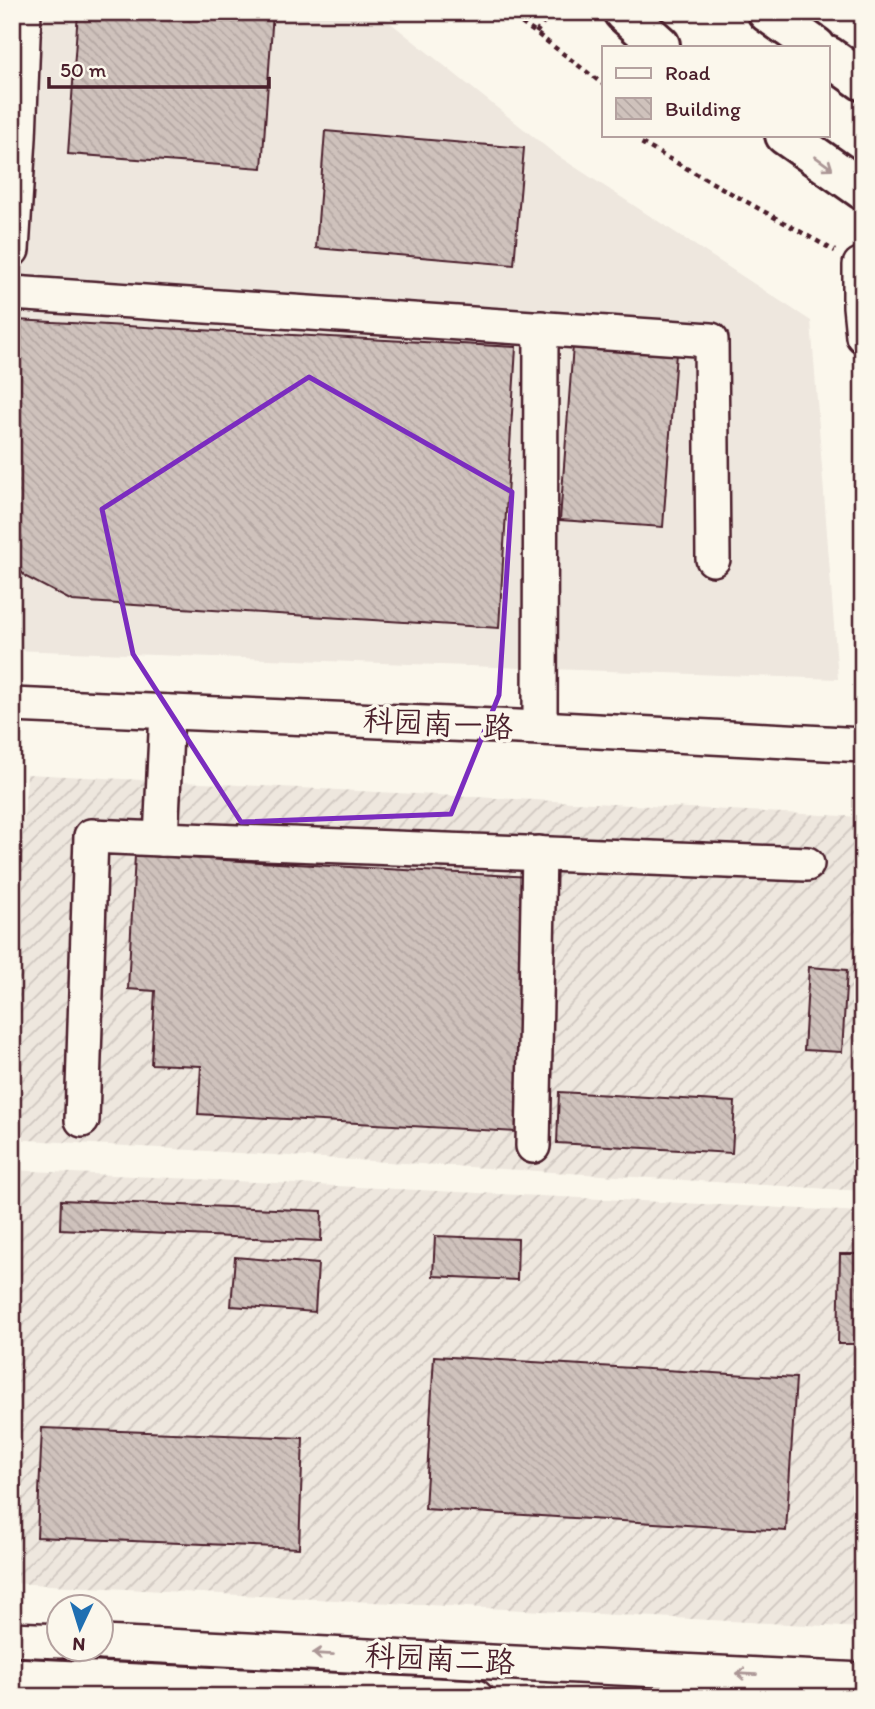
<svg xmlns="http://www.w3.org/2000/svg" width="875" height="1709" font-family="Itim,'LXGW WenKai TC',sans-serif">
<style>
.built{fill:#eee7de}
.industrial{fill:url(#industrial-furrows)}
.building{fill:url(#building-back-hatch);stroke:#4a1f2b;stroke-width:2}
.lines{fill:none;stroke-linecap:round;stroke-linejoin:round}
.minor-casing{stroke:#4a1f2b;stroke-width:38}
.major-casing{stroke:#4a1f2b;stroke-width:44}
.highway-casing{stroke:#4a1f2b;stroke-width:44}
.path{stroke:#4a1f2b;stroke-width:4.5;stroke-dasharray:5 5;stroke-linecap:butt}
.minor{stroke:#fbf7ec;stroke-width:33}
.major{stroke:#fbf7ec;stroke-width:38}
.highway{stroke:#fbf7ec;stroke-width:38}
.oneway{stroke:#ab9695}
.marked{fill:none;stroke:#7b2cbf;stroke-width:5;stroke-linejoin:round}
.labels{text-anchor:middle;stroke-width:7;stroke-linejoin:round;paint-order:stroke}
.street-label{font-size:30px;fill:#4a1f2b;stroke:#fbf7ec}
</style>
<defs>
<pattern id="industrial-furrows" width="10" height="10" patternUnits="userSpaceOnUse" patternTransform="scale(1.75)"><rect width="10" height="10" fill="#eee7de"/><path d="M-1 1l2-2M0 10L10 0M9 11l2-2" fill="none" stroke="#cec6bf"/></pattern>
<pattern id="building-back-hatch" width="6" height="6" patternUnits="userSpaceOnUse" patternTransform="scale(1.75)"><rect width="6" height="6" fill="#cfc2bc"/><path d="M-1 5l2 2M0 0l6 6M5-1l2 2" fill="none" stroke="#b3a6a2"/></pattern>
</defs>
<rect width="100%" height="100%" fill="#fbf7ec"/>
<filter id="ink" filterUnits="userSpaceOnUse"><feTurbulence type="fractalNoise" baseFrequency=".0143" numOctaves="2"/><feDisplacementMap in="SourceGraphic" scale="14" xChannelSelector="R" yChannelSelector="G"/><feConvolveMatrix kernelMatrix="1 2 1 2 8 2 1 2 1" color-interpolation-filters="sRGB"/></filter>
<g filter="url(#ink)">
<path class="built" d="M12,12H377L555,154L811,321L838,679L12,650Z"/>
<g class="industrial">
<path d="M27,774L863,817V1191L12,1139V983Z"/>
<path d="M12,1170L863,1212V1628L12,1583Z"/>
</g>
<g class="building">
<path d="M78,12H273L262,168L68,154Z"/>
<path d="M325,131L524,148L514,265L316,248Z"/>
<path d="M16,320L516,347L499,628L72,601L26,577L12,562V380Z"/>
<path d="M573,345L676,353L663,527L560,520Z"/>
<path d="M135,855L531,877L517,1132L198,1114L201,1066L151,1064L155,991L128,989Z"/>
<path d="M809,967L847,970L842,1052L804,1050Z"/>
<path d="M559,1092L735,1102L732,1153L557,1143Z"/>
<path d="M61,1200L322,1211L321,1241L60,1229Z"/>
<path d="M435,1236L518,1239L517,1280L433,1276Z"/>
<path d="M840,1254H863V1344H838Z"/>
<path d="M235,1257L318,1264L315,1312L231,1306Z"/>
<path d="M434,1356L796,1378L786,1531L425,1509Z"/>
<path d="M42,1428L303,1438L299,1548L37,1537Z"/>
</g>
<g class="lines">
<g class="minor-casing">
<g id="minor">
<path d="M12,250L19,138L24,12"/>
<path d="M860,265V306L863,336"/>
<path d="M12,293L711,340L713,559"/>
<path d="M12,705L540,728L863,745"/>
<path d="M167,712L161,839L807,864"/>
<path d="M540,728L541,328"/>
<path d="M82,1120L91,836L161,839"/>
<path d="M533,1146L539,853"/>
<path d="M12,1639L60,1641"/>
<path d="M102,1643L863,1680"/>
<path d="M12,1675L476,1697"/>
</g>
</g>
<g class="major-casing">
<path id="major" d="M785,135L863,190"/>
</g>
<g class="highway-casing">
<g id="highway">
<path d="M623,12L660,45"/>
<path d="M767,12L816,47"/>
<path d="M828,56L863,81"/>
</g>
</g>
<g class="path">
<path d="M505,12L536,33L604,85"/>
<path d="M536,33L551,12"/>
<path d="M646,135L641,143L835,251"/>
</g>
<use href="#minor" class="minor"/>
<use href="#major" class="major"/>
<use href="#highway" class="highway"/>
</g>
<defs><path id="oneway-shaft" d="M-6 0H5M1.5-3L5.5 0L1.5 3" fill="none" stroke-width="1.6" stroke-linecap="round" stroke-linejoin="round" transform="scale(1.75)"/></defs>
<g class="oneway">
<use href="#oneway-shaft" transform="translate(824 163) rotate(36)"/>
<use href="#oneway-shaft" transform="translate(323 1654) rotate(-177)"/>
<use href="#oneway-shaft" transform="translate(746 1674) rotate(-177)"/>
</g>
</g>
<path class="marked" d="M309,377L512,492L499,695L451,814L241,822L133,654L102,509Z"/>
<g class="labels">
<g class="street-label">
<text transform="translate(438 724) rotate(3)" y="10">科园南一路</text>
<text transform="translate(440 1659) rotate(3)" y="10">科园南二路</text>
</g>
</g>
<rect width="875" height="1709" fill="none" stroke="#fbf7ec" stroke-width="42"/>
<rect x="21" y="21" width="833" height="1667" fill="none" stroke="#4a1f2b" stroke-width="2.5" filter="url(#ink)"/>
<rect x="602" y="46" width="228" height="91" fill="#fbf7ec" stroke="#b4a19f" stroke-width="2"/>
<rect x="616" y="68" width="35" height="10" fill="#fbf7ec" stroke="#b4a19f" stroke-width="2"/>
<text x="665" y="80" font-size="21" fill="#4a1f2b">Road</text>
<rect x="616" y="98" width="35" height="21" fill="url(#building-back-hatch)" stroke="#b4a19f" stroke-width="2"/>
<text x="665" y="116" font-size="21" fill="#4a1f2b">Building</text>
<g transform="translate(80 1628) rotate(184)"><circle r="33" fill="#fbf7ec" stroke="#b4a19f" stroke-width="2"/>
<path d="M0-5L12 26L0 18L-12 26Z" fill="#1f6fb2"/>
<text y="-10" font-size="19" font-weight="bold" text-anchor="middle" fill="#4a1f2b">N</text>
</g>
<path d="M49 77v10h220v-10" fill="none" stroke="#4a1f2b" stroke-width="3.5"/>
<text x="60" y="77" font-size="21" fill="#4a1f2b" stroke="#fbf7ec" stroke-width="5" paint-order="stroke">50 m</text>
</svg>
